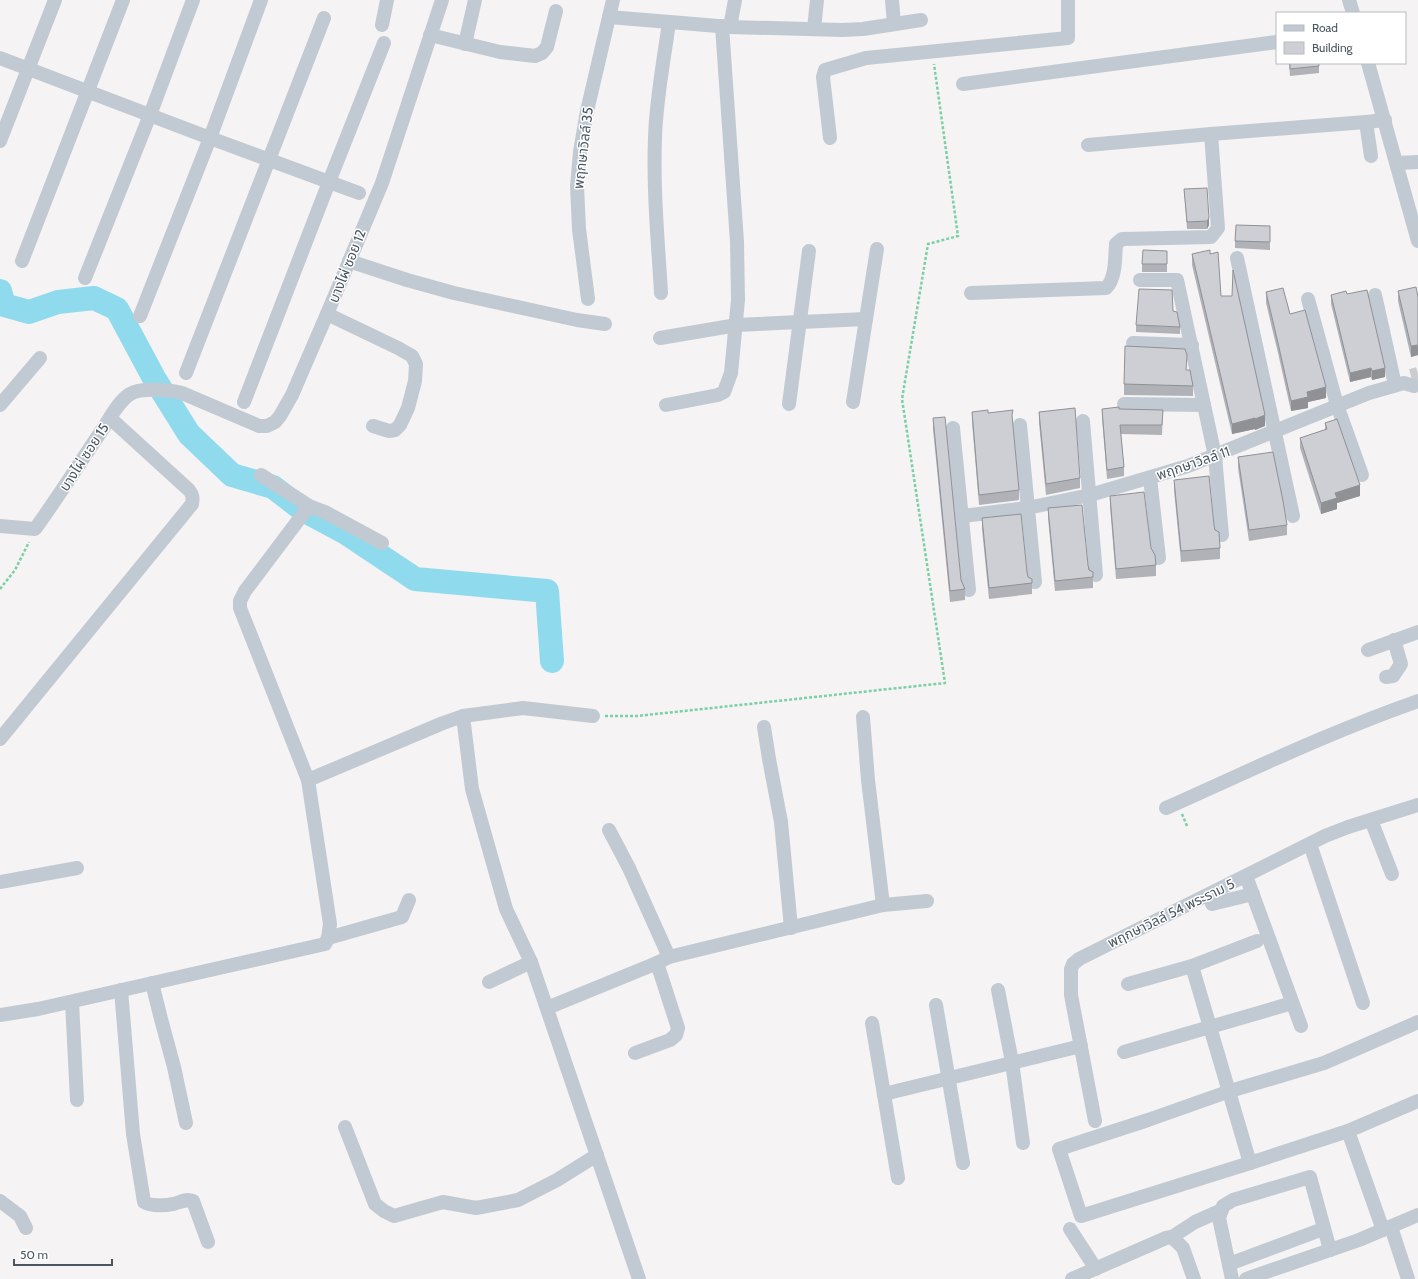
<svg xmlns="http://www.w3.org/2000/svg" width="1418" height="1279" font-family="Cabin,'Noto Sans Thai',sans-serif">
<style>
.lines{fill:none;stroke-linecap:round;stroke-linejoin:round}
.river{stroke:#90daee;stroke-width:24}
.minor-tunnel{stroke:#caccce;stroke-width:14;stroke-dasharray:14 7;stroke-linecap:butt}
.path{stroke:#7ad0a6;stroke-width:2.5;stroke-dasharray:3 2;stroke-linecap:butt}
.minor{stroke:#c1cad2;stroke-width:14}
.wall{fill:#b0b2b7}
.shaded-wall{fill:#909195}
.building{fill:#cdcfd5;stroke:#909195}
.labels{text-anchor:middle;stroke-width:3;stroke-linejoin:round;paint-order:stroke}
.street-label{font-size:14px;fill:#4a5661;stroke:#fff}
</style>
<rect width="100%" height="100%" fill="#f5f3f3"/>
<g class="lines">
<path class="river" d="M0,291L4,305L29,312L58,302L94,298L117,309L154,378L189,434L232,475L273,487L303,510L346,533L415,579L547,591L552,661"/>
<path class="minor-tunnel" d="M1411,376L1418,374"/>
<g class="path">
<path d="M0,589L15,570L29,542"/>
<path d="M605,716H637L945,683L902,399L928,244L958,236L934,64"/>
<path d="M1182,814L1187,826"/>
</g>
<g class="minor">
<path d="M892,0L894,24"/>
<path d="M1349,0L1353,13"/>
<path d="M609,17L730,27L842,30L863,29L921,20"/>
<path d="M382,25L387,0"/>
<path d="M730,27L735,0"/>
<path d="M814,29L817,0"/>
<path d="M430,35L500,52L535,56L542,53L547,47L556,11"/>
<path d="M465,44L475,0"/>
<path d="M0,58L210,138L359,193"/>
<path d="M1368,63L1418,241"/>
<path d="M963,84L1277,42"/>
<path d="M1366,122L1371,156"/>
<path d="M830,138L823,77L825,70L866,58L1068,38V0"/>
<path d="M0,141L55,0"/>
<path d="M1088,145L1211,134L1366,122L1385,120"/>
<path d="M1397,163L1418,162"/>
<path d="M1237,258L1293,516"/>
<path d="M22,261L123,0"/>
<path d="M349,261L407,280L454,293L577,320L605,324"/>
<path d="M85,278L150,115L193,0"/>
<path d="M1140,280H1177L1215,456L1222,535"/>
<path d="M661,293C658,241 653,190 655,138C656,99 664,60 669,22"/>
<path d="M971,293L1106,288C1116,279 1115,257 1116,244L1122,239L1211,237L1218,228L1211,134"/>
<path d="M1375,295L1395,385"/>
<path d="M588,299L579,229L577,186L580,152L587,111L613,0"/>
<path d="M1308,299L1337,405L1362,475"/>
<path d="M327,314L398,348L412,356L416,364L415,381L408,408L400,425L395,430L389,431L373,426"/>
<path d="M140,316L210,138L261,0"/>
<path d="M660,338L737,325L866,319"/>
<path d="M1133,343L1192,345"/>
<path d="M186,373L324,18"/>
<path d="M244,402L329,182L384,43"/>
<path d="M853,402L877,249"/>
<path d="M789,404L809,251"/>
<path d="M1124,404L1204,405"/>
<path d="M0,405L40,358"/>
<path d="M666,405L718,395L724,392L731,373L738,300L737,242L722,26"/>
<path d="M1083,421L1096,575"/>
<path d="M1020,425L1035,582"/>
<path d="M953,428L969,590"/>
<path d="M261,475L309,506"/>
<path d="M1150,478L1159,558"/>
<path d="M963,516L1027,508L1090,495L1188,466L1369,393L1404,383L1414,386"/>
<path d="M0,526L35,529C59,496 81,461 104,427C111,416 119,401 130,394C141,387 170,390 182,393L259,426H267L275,422L280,416L292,395L327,314L382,183L442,0"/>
<path d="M1368,650L1418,632"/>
<path d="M1386,677L1393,676L1401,664L1394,640"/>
<path d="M463,716L523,708L593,716"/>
<path d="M863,717L868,780L883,905"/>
<path d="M764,727L769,759L781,822L791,928"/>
<path d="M0,739L192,504C193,498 193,495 189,490L110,418"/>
<path d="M308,780L443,723L463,716L472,789L506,909L531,962L639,1279"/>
<path d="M1166,808C1249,771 1332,731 1418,701"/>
<path d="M1371,820L1392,874"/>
<path d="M609,830L629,868L669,957"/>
<path d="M1310,844L1363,1003"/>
<path d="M1246,876L1301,1026"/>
<path d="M0,882L77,868"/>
<path d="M1212,904L1253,894"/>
<path d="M328,938L402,917L409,900"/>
<path d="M1192,966L1257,941"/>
<path d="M489,982L531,962"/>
<path d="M152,983L161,1019L174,1067L186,1123"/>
<path d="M1128,984L1192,966L1250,1163"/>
<path d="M121,990L133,1134L144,1202C150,1206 165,1206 173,1204C179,1203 186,1198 193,1201L208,1242"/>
<path d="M998,990L1012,1062L1023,1143"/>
<path d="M72,1002L77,1100"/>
<path d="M936,1005L963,1163"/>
<path d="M547,1008L657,963L669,957L883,905L927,901"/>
<path d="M0,1015L38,1009L325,944L328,938L330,924L308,780L240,608V601L245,591L309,506L325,512L382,543"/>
<path d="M1418,1022L1324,1063L1230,1091L1148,1120L1059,1149L1081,1216L1250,1163L1348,1131L1418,1101"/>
<path d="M872,1023L898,1178"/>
<path d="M1124,1052L1289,1004"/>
<path d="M635,1053L670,1040L676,1035L678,1028L657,963"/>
<path d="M884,1094L1081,1046"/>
<path d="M1095,1121L1071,995V969L1073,964L1079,959L1325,836L1348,827L1418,805"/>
<path d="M345,1127L375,1204L384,1211L394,1216L443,1202L476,1208L518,1200L557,1180L597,1155"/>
<path d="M1348,1131L1383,1230"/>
<path d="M0,1201L20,1216L26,1228"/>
<path d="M1391,1227L1408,1279"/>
<path d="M1070,1229L1096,1269"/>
<path d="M1172,1237L1195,1222L1222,1210"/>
<path d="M1229,1264L1323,1229"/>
<path d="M1072,1279L1166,1238L1172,1237L1183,1248L1194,1279"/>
<path d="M1232,1279L1219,1218L1223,1206L1233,1200L1310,1177L1330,1250"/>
<path d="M1246,1279L1359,1240L1418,1215"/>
</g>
</g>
<g class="wall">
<path d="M1289,63H1319V73L1290,76Z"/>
<path d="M1184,189L1209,225L1207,229H1187Z"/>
<path d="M1270,226V250L1235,248V241Z"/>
<path d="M1167,251V272H1142V264Z"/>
<path d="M1192,254L1221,296L1265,426L1255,430V429L1232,434L1192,265Z"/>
<path d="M1398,291L1418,297V355L1411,357L1398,301Z"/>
<path d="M1266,292L1290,314L1326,398L1308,402V408L1291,411L1278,353L1266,303Z"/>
<path d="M1347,294L1385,377L1372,380L1371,377L1350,382L1331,304V295Z"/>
<path d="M1136,325L1180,327V334L1136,332Z"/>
<path d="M1186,370L1193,386V396L1124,395V384Z"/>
<path d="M1102,409L1163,410L1162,435L1121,434L1124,467V476L1107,479L1102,418Z"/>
<path d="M972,412L988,413L1013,421L1012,423L1019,490V500L979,505L972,422Z"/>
<path d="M1039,412L1080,478V488L1046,495L1039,423Z"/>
<path d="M933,418L961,580L965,589V600L950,602L933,429Z"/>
<path d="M1325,423L1360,496L1337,503V509L1321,514L1300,448V438L1325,430Z"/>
<path d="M1238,457L1287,525V535L1249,541L1238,468Z"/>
<path d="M1174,480L1214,525L1220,548V559L1181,562L1174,490Z"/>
<path d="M1110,496L1151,548L1156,565V576L1116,579L1110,506Z"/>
<path d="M1048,508L1088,565L1093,577V588L1055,591L1048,518Z"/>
<path d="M982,518L1027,572L1028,577L1032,583V594L989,599L982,529Z"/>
</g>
<g class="shaded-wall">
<path d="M1209,218V225L1207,229V221Z"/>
<path d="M1418,345V355L1411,357V346Z"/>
<path d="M1371,368V377L1350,382V373Z"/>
<path d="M1385,368V377L1372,380V371Z"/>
<path d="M1326,387V398L1308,402V408L1291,411V401L1307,392Z"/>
<path d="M1265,415V426L1255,430V419Z"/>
<path d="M1255,418V429L1232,434V424Z"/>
<path d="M1360,485V496L1337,503V509L1321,514V503L1335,493Z"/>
</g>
<g class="building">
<path d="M1290,63H1319V66L1290,69Z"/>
<path d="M1207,188L1209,218L1207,221L1187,222L1184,189Z"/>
<path d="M1236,225L1270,226V242L1235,241Z"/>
<path d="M1143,250L1167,251V264H1142Z"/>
<path d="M1210,250V254L1218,252L1221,296H1232L1233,270L1265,415L1255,419V418L1232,424L1192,254Z"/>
<path d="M1416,287L1418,297V345L1411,346L1398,291Z"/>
<path d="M1283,288L1290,314L1305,310L1326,387L1307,392L1308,397L1291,401L1278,343L1266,292Z"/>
<path d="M1139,289L1172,290L1173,311L1177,312L1180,327L1136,325Z"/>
<path d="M1367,290L1385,368L1372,371L1371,368L1350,373L1331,295L1346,291L1347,294Z"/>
<path d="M1125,346L1185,349L1187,355L1186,370H1190L1193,386L1124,384Z"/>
<path d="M1119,407V409L1163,410L1162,425H1120L1124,467L1107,470L1102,409Z"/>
<path d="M1075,408L1080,478L1046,484L1039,412Z"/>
<path d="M988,410V413L1013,410L1012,415L1019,490L979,495L972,412Z"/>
<path d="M945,417L961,580L965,589L950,591L933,418Z"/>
<path d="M1337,419L1360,485L1335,493L1337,498L1321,503L1300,438L1327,429L1325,423Z"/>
<path d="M1273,452L1283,501L1287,525L1249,530L1238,457Z"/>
<path d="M1209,476L1214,525L1215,530L1219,532L1220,548L1181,551L1174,480Z"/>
<path d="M1144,492L1151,548L1155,555L1156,565L1116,569L1110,496Z"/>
<path d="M1082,505L1088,565L1089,570L1093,572V577L1055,581L1048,508Z"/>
<path d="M1021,514L1027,572L1028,577L1032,579V583L989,588L982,518Z"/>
</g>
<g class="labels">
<g class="street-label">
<text transform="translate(583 148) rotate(-83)" y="5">พฤกษาวิลล์ 35</text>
<text transform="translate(347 266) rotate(-68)" y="5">บางไผ่ ซอย 12</text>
<text transform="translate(84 457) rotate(-57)" y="5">บางไผ่ ซอย 15</text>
<text transform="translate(1193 463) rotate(-19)" y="5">พฤกษาวิลล์ 11</text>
<text transform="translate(1171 913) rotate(-26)" y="5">พฤกษาวิลล์ 54 พระราม 5</text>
</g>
</g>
<rect x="1276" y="12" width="130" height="52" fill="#ffffff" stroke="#b7bbc0"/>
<rect x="1284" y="25" width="20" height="6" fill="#c1cad2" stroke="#b7bbc0"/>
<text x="1312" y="32" font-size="12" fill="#4a5661">Road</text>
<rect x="1284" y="42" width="20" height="12" fill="#cdcfd5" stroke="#b7bbc0"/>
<text x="1312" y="52" font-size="12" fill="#4a5661">Building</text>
<path d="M14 1259v6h98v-6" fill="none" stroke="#4a5661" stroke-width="2"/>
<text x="20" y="1259" font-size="12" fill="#4a5661" stroke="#ffffff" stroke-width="3" paint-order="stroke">50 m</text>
</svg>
